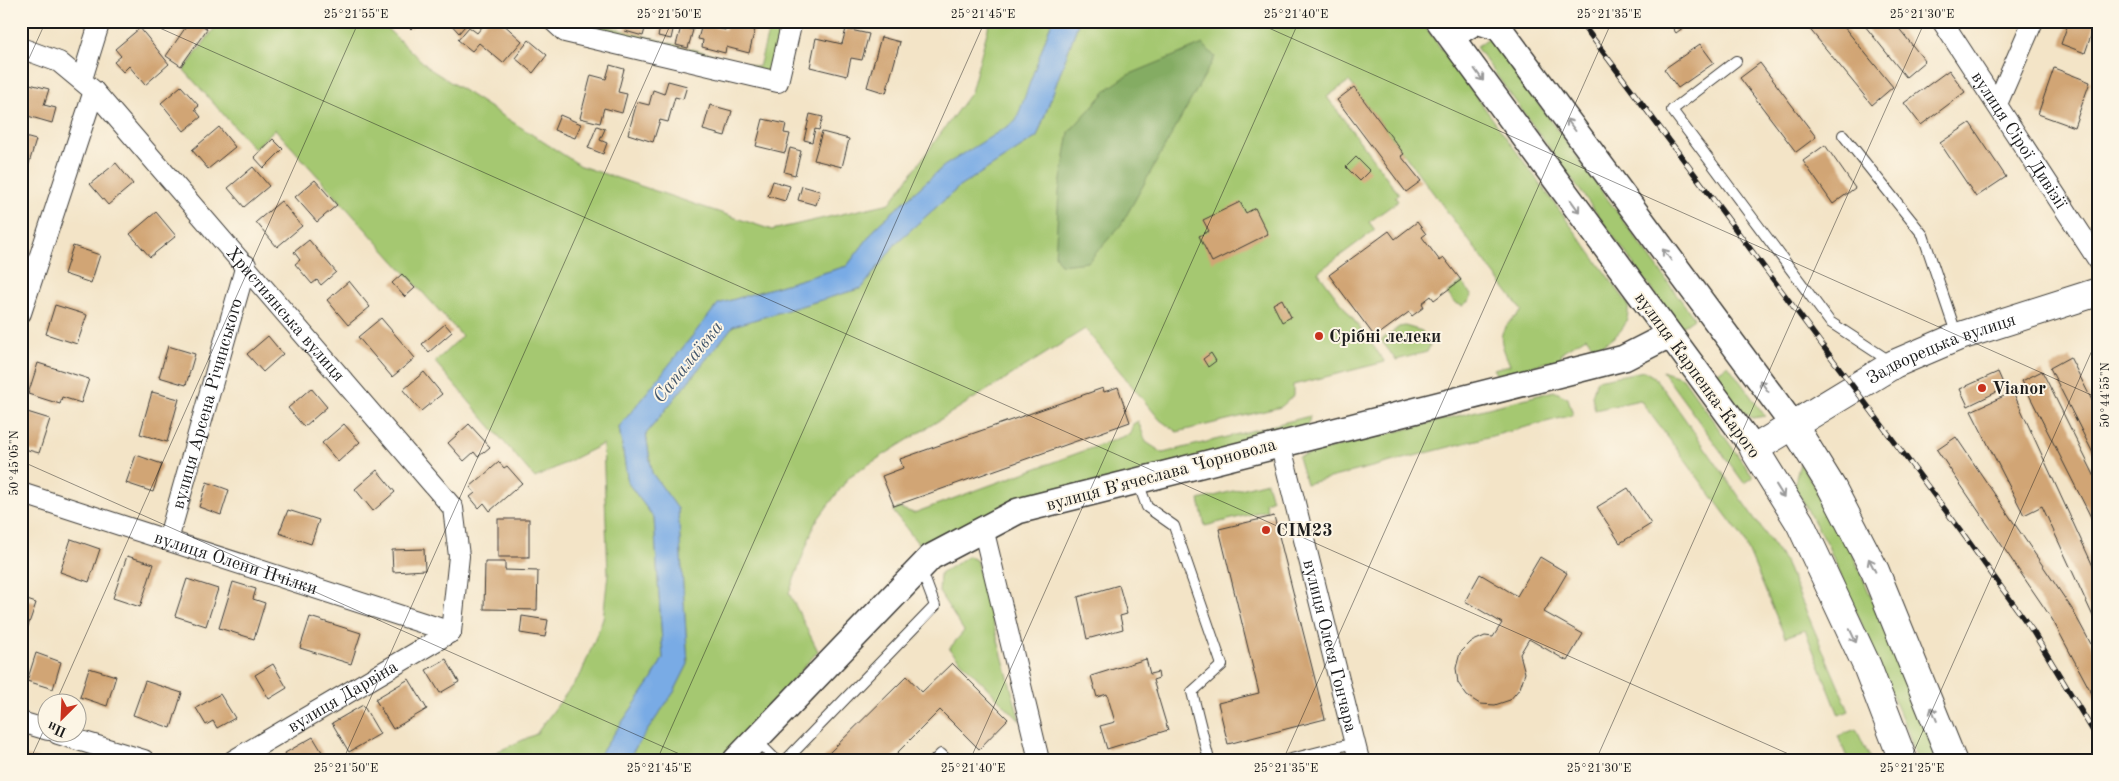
<svg xmlns="http://www.w3.org/2000/svg" width="2119" height="781" font-family="'Old Standard TT',serif">
<style>
.green{fill:#a5c871;stroke:#607246}
.forest{fill:#84ac63;stroke:#506440}
.water{fill:#79abe5;stroke:#4a6480}
.building{fill:#d1a575}
.lines{fill:none;stroke-linecap:round;stroke-linejoin:round}
.service-casing{stroke:#3c3a36;stroke-width:12}
.minor-casing{stroke:#3c3a36;stroke-width:22}
.tertiary-casing{stroke:#3c3a36;stroke-width:28}
.secondary-casing{stroke:#3c3a36;stroke-width:30}
.service{stroke:#fff;stroke-width:10}
.minor{stroke:#fff;stroke-width:20}
.tertiary{stroke:#fff;stroke-width:25}
.secondary{stroke:#fff;stroke-width:28}
.rail-casing{stroke:#1c1c1c;stroke-width:5.5}
.rail{stroke:#fcf5e5;stroke-width:4;stroke-dasharray:11;stroke-linecap:butt}
.oneway{stroke:#999}
.ticks{fill:none;stroke:#1c1c1c;stroke-width:1;stroke-opacity:0.45}
.poi-dot{fill:#c8321e;stroke:#fcf5e5;stroke-width:2}
.labels{text-anchor:middle;stroke-width:4;stroke-linejoin:round;paint-order:stroke}
.street-label{font-size:18px;fill:#1c1c1c;stroke:#fcf5e5}
.poi-label{font-size:18px;font-weight:bold;fill:#1c1c1c;stroke:#fcf5e5;text-anchor:start}
.water-label{font-size:19px;font-style:italic;fill:#41556c;stroke:#fcf5e5}
.neatline{fill:none;stroke:#1c1c1c;stroke-width:2}
.ticks-label{font-size:12px;text-anchor:middle;fill:#1c1c1c}
</style>
<rect width="100%" height="100%" fill="#fcf5e5"/>
<filter id="ink" filterUnits="userSpaceOnUse"><feTurbulence type="fractalNoise" baseFrequency=".02" numOctaves="2"/><feDisplacementMap in="SourceGraphic" scale="10" xChannelSelector="R" yChannelSelector="G"/><feConvolveMatrix kernelMatrix="1 2 1 2 8 2 1 2 1" color-interpolation-filters="sRGB"/></filter>
<filter id="wash" filterUnits="userSpaceOnUse"><feTurbulence type="fractalNoise" baseFrequency=".0096" numOctaves="4" result="noise"/><feDisplacementMap in="SourceGraphic" scale="20" xChannelSelector="R" yChannelSelector="G"/><feGaussianBlur stdDeviation="1.12" result="paint"/><feColorMatrix in="noise" values="0 0 0 0 0 0 0 0 0 0 0 0 0 0 0 0 0 1.4 0 .05"/><feComposite in="paint" operator="in"/></filter>
<g filter="url(#wash)">
<rect width="100%" height="100%" fill="#f3e4c7"/>
<g class="green">
<path d="M210,21H379L430,69L581,166L772,230L890,203L971,92L990,21H1052L1017,121L944,166L878,225L847,266L718,304L619,427L628,483L654,518L663,658L652,679L596,760H479L536,734L581,674L603,619L608,574L603,444L535,478L435,362L462,336L275,129L254,149L184,70L216,26Z"/>
<path d="M575,21H589L759,67L771,21H784L772,73L573,26Z"/>
<path d="M1079,21H1421L1628,304C1630,331 1614,336 1596,350L1586,337L1563,351L1560,359L1497,375L1493,369L1510,365C1497,335 1497,332 1522,311L1349,81L1327,97L1399,194L1395,197L1398,201L1369,222L1375,230L1318,272L1385,362L1293,385V396L1281,407L1177,432L1160,420L1085,329L850,476L815,523L789,593L818,651L750,729L719,760H627L674,692L688,664L678,509L652,473L646,434L733,326L862,288L897,242L959,187L1037,137Z"/>
<path d="M1490,37L1694,318L1680,328L1476,47Z"/>
<path d="M1462,282L1471,295L1470,300L1462,306L1454,302L1447,293Z"/>
<path d="M1405,326L1422,331L1430,346L1427,352L1396,360L1381,340L1399,327Z"/>
<path d="M1728,365L1765,416L1753,418L1742,412L1715,374Z"/>
<path d="M1644,371L1654,377L1666,392L1785,562L1849,711L1839,715L1805,630L1785,637L1743,538L1640,400L1595,410L1592,396L1597,380Z"/>
<path d="M1662,371L1683,378L1753,477L1744,483Z"/>
<path d="M1554,391L1568,398L1573,415L1306,484L1298,457Z"/>
<path d="M1310,416L1308,426L923,550L893,511L898,508L914,513L1130,434L1133,424L1138,421L1146,442L1163,453Z"/>
<path d="M1800,463L1843,532L1926,724L1938,760H1917L1908,732L1828,546L1794,486Z"/>
<path d="M1267,482L1272,500L1265,502L1267,510L1205,526L1199,500Z"/>
<path d="M968,556L976,560L1020,721L949,649L964,631L939,592L940,574Z"/>
<path d="M1856,729L1871,760H1848L1838,736Z"/>
</g>
<path class="forest" d="M1203,44L1215,57L1121,225L1088,262L1061,265L1055,255L1057,225L1059,192L1069,132L1109,88L1128,75Z"/>
<path class="water" d="M1052,21H1079L1037,137L959,187L897,242L862,288L733,326L646,434L652,473L678,509L688,664L674,692L627,760H596L652,679L663,658L654,518L628,483L619,427L718,304L847,266L878,225L944,166L1016,121Z"/>
<g id="blocks">
<g class="building">
<path d="M190,21H197L207,29L181,66L166,56Z"/>
<path d="M403,21H418L411,29Z"/>
<path d="M448,21H469L459,33Z"/>
<path d="M487,21H500L522,41L503,63L479,43L472,51L458,40L469,27L477,33Z"/>
<path d="M662,21H675L671,39L658,36Z"/>
<path d="M724,21H757L749,53L726,47L725,53L702,47L703,40L698,39L702,24L725,30L728,23Z"/>
<path d="M1668,21H1692L1676,33Z"/>
<path d="M1803,21H1839L1893,87L1872,105Z"/>
<path d="M1861,21H1893L1925,61L1906,77Z"/>
<path d="M2069,21H2088L2095,24L2085,53L2061,44Z"/>
<path d="M627,25L645,29L643,36L625,31Z"/>
<path d="M681,27L693,30L688,48L676,45Z"/>
<path d="M140,28L169,64L145,85L129,66L123,72L114,62L121,56L115,49Z"/>
<path d="M846,29L869,34L862,60L851,58L847,76L810,67L816,38L842,44Z"/>
<path d="M881,37L900,42L886,93L867,87Z"/>
<path d="M529,40L547,55L533,73L515,58Z"/>
<path d="M1700,44L1714,63L1678,88L1664,69Z"/>
<path d="M1760,63L1816,137L1796,152L1740,78Z"/>
<path d="M610,65L624,69L618,92L627,94L622,113L604,108L600,123L580,118L591,75L606,79Z"/>
<path d="M2054,68L2090,82L2074,127L2038,114Z"/>
<path d="M1949,70L1965,92L1921,125L1904,103Z"/>
<path d="M21,77H23L22,82L49,89L44,105L56,108L52,123L21,114Z"/>
<path d="M668,81L687,86L683,99L675,97L668,122L660,120L653,142L628,134L637,102L649,105L653,90L664,94Z"/>
<path d="M181,86L199,106L195,109L201,117L184,131L161,103Z"/>
<path d="M1354,87L1404,154L1401,156L1421,181L1406,192L1337,100Z"/>
<path d="M710,105L732,111L725,136L703,130Z"/>
<path d="M810,114L823,117L819,130L815,129L812,142L804,140Z"/>
<path d="M560,115L581,124L575,138L554,130Z"/>
<path d="M763,119L786,124L784,133L790,134L785,153L756,146Z"/>
<path d="M1970,123L2006,177L1976,197L1940,143Z"/>
<path d="M597,126L605,129L600,140L607,143L603,154L588,148Z"/>
<path d="M219,127L235,147L208,169L192,150Z"/>
<path d="M822,132L849,139L842,167L814,160Z"/>
<path d="M21,136L36,140L27,170L21,168Z"/>
<path d="M273,139L283,149L264,168L254,157Z"/>
<path d="M1825,145L1855,188L1833,204L1803,161Z"/>
<path d="M790,148L801,151L795,175L784,172Z"/>
<path d="M1356,157L1370,171L1360,181L1346,167Z"/>
<path d="M116,163L133,184L108,205L90,184Z"/>
<path d="M253,167L269,186L244,207L228,188Z"/>
<path d="M315,180L337,205L317,222L295,197Z"/>
<path d="M773,181L790,186L785,201L768,196Z"/>
<path d="M802,186L820,191L816,205L798,200Z"/>
<path d="M281,201L302,226L277,247L256,222Z"/>
<path d="M1240,202L1246,213L1255,208L1268,234L1212,262L1199,236L1209,231L1203,220Z"/>
<path d="M156,212L176,236L150,257L130,234Z"/>
<path d="M1417,222L1426,234L1422,237L1440,261L1444,258L1461,280L1434,300L1431,296L1422,303L1424,307L1412,316L1409,312L1375,337L1329,275L1389,231L1395,239Z"/>
<path d="M309,240L336,272L321,285L317,280L312,284L295,264L300,260L294,252Z"/>
<path d="M73,246L100,255L91,283L64,274Z"/>
<path d="M402,274L415,288L405,297L392,283Z"/>
<path d="M349,281L370,307L348,325L327,300Z"/>
<path d="M1282,299L1291,317L1282,322L1273,304Z"/>
<path d="M55,305L87,315L77,344L46,334Z"/>
<path d="M381,318L415,358L392,377L358,337Z"/>
<path d="M445,324L452,332L429,352L422,344Z"/>
<path d="M268,336L283,354L263,372L247,354Z"/>
<path d="M168,346L195,354L186,385L159,377Z"/>
<path d="M1211,353L1216,361L1208,367L1203,359Z"/>
<path d="M2070,357L2098,412V463L2050,368Z"/>
<path d="M38,363L89,379L81,403L62,397L60,404L28,394Z"/>
<path d="M2042,371L2098,483V531L2022,381Z"/>
<path d="M424,372L442,394L421,411L403,390Z"/>
<path d="M1998,372L2005,388L1968,406L1960,389Z"/>
<path d="M1118,387L1130,422L894,506L882,476L903,468L900,459L1103,388L1104,392Z"/>
<path d="M311,388L327,407L304,427L288,408Z"/>
<path d="M152,392L179,399L167,442L140,434Z"/>
<path d="M2013,392L2098,577V627L2042,506L2024,515L1971,411Z"/>
<path d="M24,411L50,419L39,453L21,448V418Z"/>
<path d="M344,424L360,442L338,462L322,443Z"/>
<path d="M469,424L490,447L478,457L474,452L464,461L448,443Z"/>
<path d="M1956,437L2072,609L2098,657V705L2052,619L1937,450Z"/>
<path d="M136,455L162,464L153,492L126,483Z"/>
<path d="M499,462L504,468L507,466L522,483L490,511L484,503L479,508L470,497L475,493L470,487Z"/>
<path d="M377,470L395,492L373,511L355,489Z"/>
<path d="M207,482L229,490L221,515L199,507Z"/>
<path d="M1628,488L1651,524L1620,543L1597,507Z"/>
<path d="M288,510L319,520L311,544L279,533Z"/>
<path d="M1274,516L1325,719L1228,744L1218,703L1259,693L1219,529Z"/>
<rect x="498" y="519" width="31" height="38"/>
<path d="M71,539L100,549L89,582L60,572Z"/>
<path d="M424,549L425,570L393,572L392,550Z"/>
<path d="M127,556L154,564L140,607L113,598Z"/>
<path d="M1540,557L1567,573L1544,612L1583,634L1567,661L1529,639L1520,654L1525,673L1520,688L1510,700L1495,705L1480,704L1467,696L1458,683L1456,668L1460,653L1471,642L1485,636L1493,637L1502,623L1465,601L1480,574L1517,596Z"/>
<path d="M485,562H505V570L538,571L537,610L484,609Z"/>
<path d="M187,579L218,589L206,626L175,616Z"/>
<path d="M233,582L256,589L253,599L265,603L254,639L219,628Z"/>
<path d="M1119,585L1127,614L1120,616L1123,629L1087,639L1078,597Z"/>
<path d="M21,598L36,603L26,632L21,631Z"/>
<path d="M522,616L548,620L545,637L520,633Z"/>
<path d="M310,617L361,633L351,664L300,648Z"/>
<path d="M36,653L61,662L53,689L27,681Z"/>
<path d="M446,659L459,682L440,693L426,670Z"/>
<path d="M1146,659L1150,674L1158,672L1159,678L1153,680L1168,730L1107,749L1100,726L1115,722L1107,694L1097,697L1091,676Z"/>
<path d="M952,663L1008,719L979,749L940,710L890,760H822L907,676L922,692Z"/>
<path d="M273,664L287,688L269,699L255,675Z"/>
<path d="M89,668L116,676L107,706L80,697Z"/>
<path d="M409,679L427,709L393,729L375,699Z"/>
<path d="M145,681L182,693L171,728L133,715Z"/>
<path d="M220,694L235,718L217,728L213,721L206,725L196,708Z"/>
<path d="M363,705L380,734L349,752L332,723Z"/>
<path d="M313,737L327,760H289L285,753Z"/>
<path d="M24,755L39,759V760H22Z"/>
</g>
</g>
</g>
<g filter="url(#ink)">
<use href="#blocks" fill-opacity="0" stroke="#3c3a36" stroke-width="1"/>
<g class="lines">
<g class="service-casing">
<g id="service">
<path d="M1736,61L1672,110L1830,322L1891,362"/>
<path d="M1843,135L1923,235L1957,336"/>
<path d="M1138,482L1147,507L1174,526L1222,665L1192,692L1209,760"/>
<path d="M756,740L776,760"/>
<path d="M786,760L935,606L921,569"/>
<path d="M935,760L941,754L947,760"/>
<path d="M1287,760L1354,743"/>
</g>
</g>
<g class="minor-casing">
<g id="minor">
<path d="M553,21L565,32L778,82L792,21"/>
<path id="s1" d="M1942,21L2098,260"/>
<path id="s2" d="M21,48L59,62L94,91L453,508L459,556L451,632"/>
<path d="M82,79L100,21"/>
<path d="M1997,104L2033,21"/>
<path d="M21,313L94,91"/>
<path id="s3" d="M1280,443L1359,760"/>
<path id="s4" d="M21,493L451,632"/>
<path d="M983,528L1039,760"/>
<path id="s5" d="M168,540L246,265"/>
<path d="M21,722L48,730"/>
<path d="M58,734L144,760"/>
<path id="s6" d="M234,760L451,632"/>
</g>
</g>
<g class="tertiary-casing">
<g id="tertiary">
<path d="M1439,21L1754,449"/>
<path d="M1494,21L1793,425"/>
<path d="M1454,41L1460,31L1477,21L1499,28"/>
<path d="M736,760L931,557L1018,511L1624,358L1669,335"/>
</g>
</g>
<g class="secondary-casing">
<g id="secondary">
<path d="M1793,425L1832,488L1875,571L1952,760"/>
<path id="s7" d="M1903,760L1867,666L1800,523L1754,449L1894,364L1957,337L2098,292"/>
</g>
</g>
<use href="#service" class="service"/>
<use href="#minor" class="minor"/>
<use href="#tertiary" class="tertiary"/>
<use href="#secondary" class="secondary"/>
<g class="rail-casing">
<path id="rail" d="M1580,21L1961,531L2032,630L2098,739"/>
</g>
<use href="#rail" class="rail"/>
</g>
<defs><path id="oneway-shaft" d="M-6 0H5M1.5-3L5.5 0L1.5 3" fill="none" stroke-width="1.6" stroke-linecap="round" stroke-linejoin="round" transform="scale(1.25)"/></defs>
<g class="oneway">
<use href="#oneway-shaft" transform="translate(1479 75) rotate(54)"/>
<use href="#oneway-shaft" transform="translate(1571 125) rotate(-127)"/>
<use href="#oneway-shaft" transform="translate(1575 206) rotate(54)"/>
<use href="#oneway-shaft" transform="translate(1667 255) rotate(-127)"/>
<use href="#oneway-shaft" transform="translate(1764 386) rotate(-127)"/>
<use href="#oneway-shaft" transform="translate(1780 491) rotate(58)"/>
<use href="#oneway-shaft" transform="translate(1872 565) rotate(-117)"/>
<use href="#oneway-shaft" transform="translate(1853 636) rotate(65)"/>
<use href="#oneway-shaft" transform="translate(1934 714) rotate(-112)"/>
</g>
</g>
<path class="ticks" d="M144,21L1802,760M1253,21L2098,398M21,76L46,21M21,461L693,760M55,704L359,21M30,760L48,721M343,760L672,21M657,760L985,21M970,760L1299,21M1283,760L1612,21M1596,760L1925,21M1910,760L2098,337"/>
<g class="poi-dot">
<circle cx="1319" cy="336" r="5"/>
<circle cx="1982" cy="388" r="5"/>
<circle cx="1266" cy="530" r="5"/>
</g>
<g class="labels">
<g class="street-label">
<text dy="6" stroke="none"><textPath href="#s1" startOffset="142">вулиця Сірої Дивізії</textPath></text>
<text dy="6" stroke="none"><textPath href="#s2" startOffset="380">Християнська вулиця</textPath></text>
<text dy="6" stroke="none"><textPath href="#s7" startOffset="559">Задворецька вулиця</textPath></text>
<text transform="translate(1698 375) rotate(54)" y="6">вулиця Карпенка-Карого</text>
<text dy="6" stroke="none"><textPath href="#s5" startOffset="142">вулиця Арсена Річинського</textPath></text>
<text transform="translate(1161 474) rotate(-15)" y="6">вулиця Вʼячеслава Чорновола</text>
<text dy="6" stroke="none"><textPath href="#s4" startOffset="226">вулиця Олени Пчілки</textPath></text>
<text dy="6" stroke="none"><textPath href="#s3" startOffset="209">вулиця Олеся Гончара</textPath></text>
<text dy="6" stroke="none"><textPath href="#s6" startOffset="126">вулиця Дарвіна</textPath></text>
</g>
<g class="poi-label">
<text x="1329" y="342">Срібні лелеки</text>
<text x="1992" y="394">Vianor</text>
<text x="1276" y="536">СІМ23</text>
</g>
<g class="water-label">
<text transform="translate(687 361) rotate(-51)" y="7">Сапалаївка</text>
</g>
</g>
<rect width="2119" height="781" fill="none" stroke="#fcf5e5" stroke-width="55"/>
<g transform="translate(62 718) rotate(204)"><circle r="24" fill="#fcf5e5" stroke="#a29e95"/>
<path d="M0-4L9 19L0 12L-9 19Z" fill="#c8321e"/>
<text y="-8" font-size="14" font-weight="bold" text-anchor="middle" fill="#1c1c1c">Пн</text>
</g>
<rect x="28" y="28" width="2064" height="726" class="neatline"/>
<g class="ticks-label">
<text x="356" y="18">25°21'55"E</text>
<text x="669" y="18">25°21'50"E</text>
<text x="983" y="18">25°21'45"E</text>
<text x="1296" y="18">25°21'40"E</text>
<text x="1609" y="18">25°21'35"E</text>
<text x="1922" y="18">25°21'30"E</text>
<text transform="translate(2105 395) rotate(-90)" y="4">50°44'55"N</text>
<text transform="translate(14 463) rotate(-90)" y="4">50°45'05"N</text>
<text x="346" y="772">25°21'50"E</text>
<text x="659" y="772">25°21'45"E</text>
<text x="973" y="772">25°21'40"E</text>
<text x="1286" y="772">25°21'35"E</text>
<text x="1599" y="772">25°21'30"E</text>
<text x="1912" y="772">25°21'25"E</text>
</g>
</svg>
